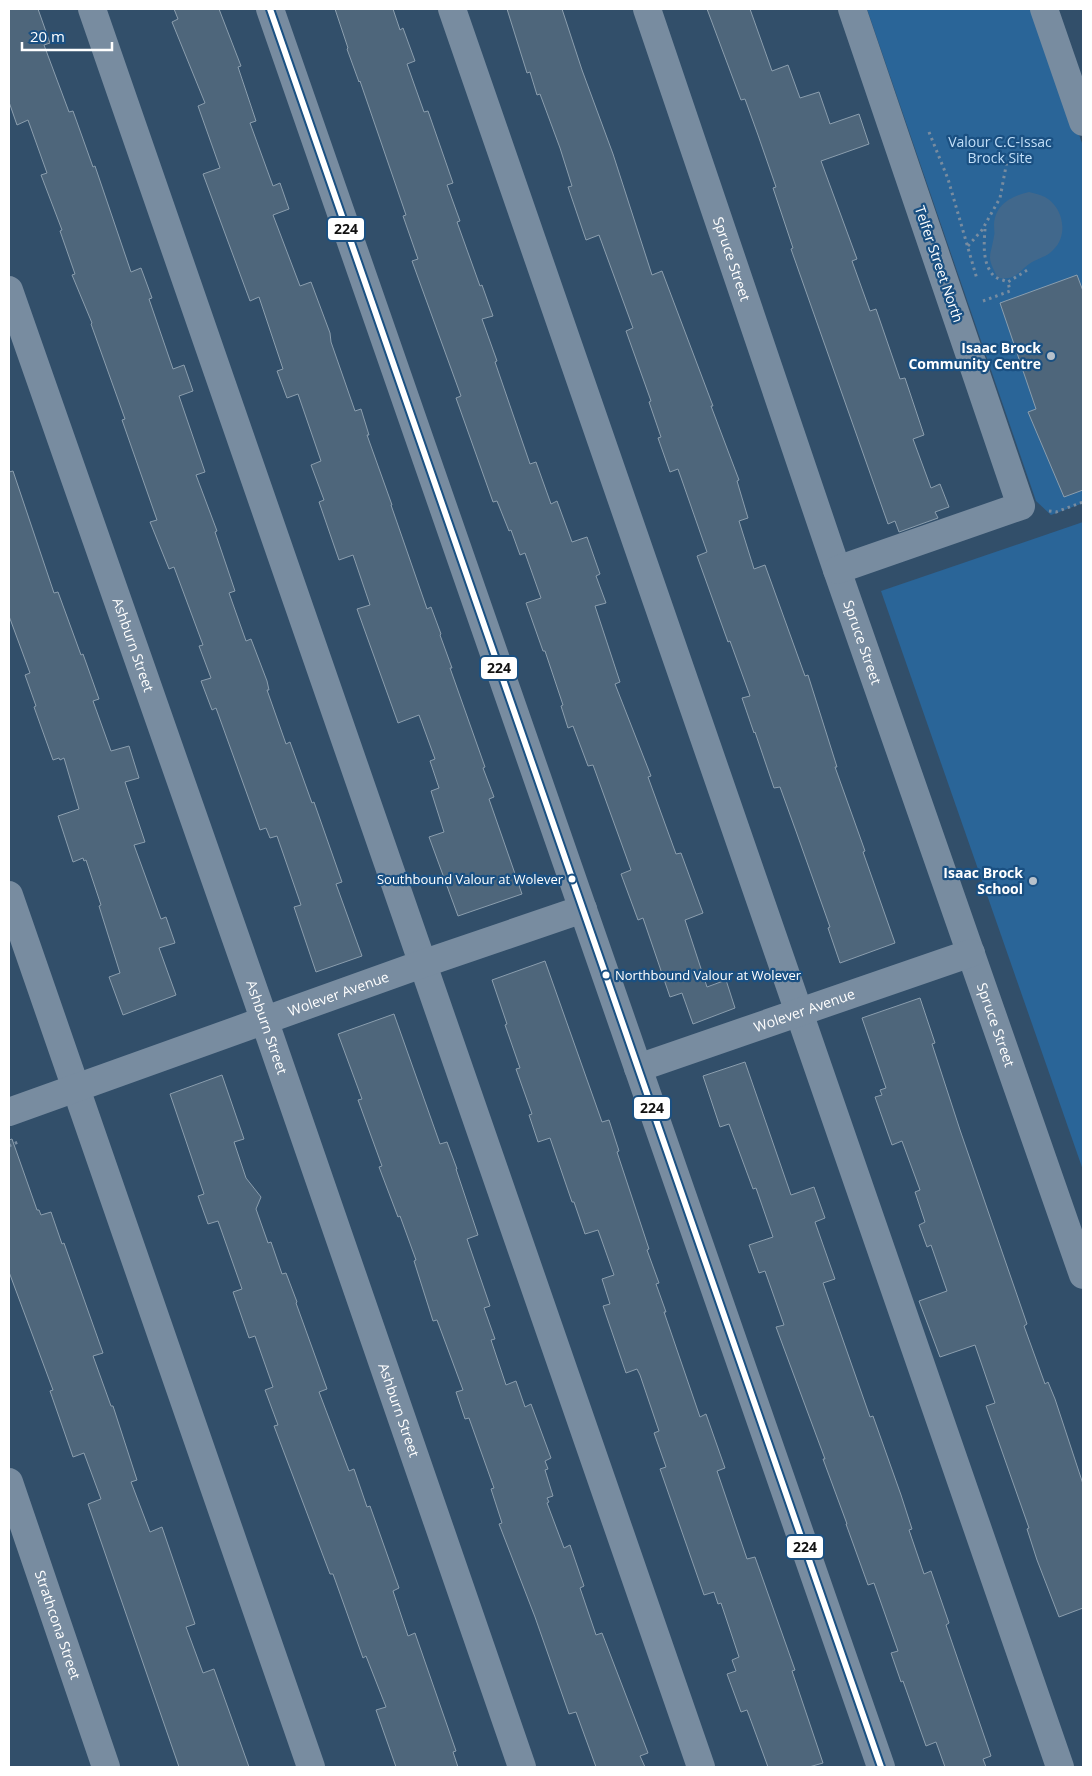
<svg xmlns="http://www.w3.org/2000/svg" width="1092" height="1776" font-family="'Open Sans',sans-serif">
<style>
.green{fill:#2a6598}
.water{fill:#41688c}
.building{fill:#4e667b;stroke:#8b9eae}
.lines{fill:none;stroke-linecap:round;stroke-linejoin:round}
.path{stroke:#788ca0;stroke-width:3;stroke-dasharray:2.5 4;stroke-linecap:butt}
.minor{stroke:#788ca0;stroke-width:28}
.bus-1-casing{stroke:#1a5082;stroke-width:10}
.bus-1{stroke:#fff;stroke-width:6}
.poi-dot{fill:#b7c1cb;stroke:#1a5082;stroke-width:2}
.bus-dot{fill:#fff;stroke:#1a5082;stroke-width:2}
.labels{text-anchor:middle;stroke-width:4.5;stroke-linejoin:round;paint-order:stroke}
.bus-label{font-size:13px;fill:#fff;stroke:#1a5082;text-anchor:end}
.park-label{font-size:14px;fill:#c2dff8;stroke:#1a5082}
.street-label{font-size:14px;fill:#fff;stroke:#1a5082}
.poi-label{font-size:14px;font-weight:bold;fill:#fff;stroke:#1a5082;text-anchor:end}
.line-badge{stroke:#1a5082;stroke-width:2}
.pale-badge-label{font-size:14px;text-anchor:middle;font-weight:bold;fill:#111}
</style>
<rect width="100%" height="100%" fill="#324f6a"/>
<g class="green">
<path d="M867,9H1035L1083,146V503L1051,515L1036,501Z"/>
<path d="M1083,522V1170L881,591Z"/>
</g>
<path class="water" d="M1029,192C1033,193 1037,194 1040,195C1062,202 1070,233 1054,249C1048,256 1042,257 1034,261C1019,269 1018,281 998,278C986,255 990,260 994,236C995,233 994,229 994,225C995,204 1012,196 1029,192Z"/>
<g class="building">
<path d="M9,9H38L50,43L44,45L69,112L73,111L93,167L95,166L131,272L141,268L152,298L149,299L173,369L184,365L193,391L179,396L205,472L196,475L217,531L215,532L235,591L229,593L246,641L251,639L267,681L269,690H267L286,744L290,742L312,803L314,802L342,882L336,884L362,956L316,972L294,907L301,905L277,836L270,838L266,828L260,830L216,708L212,710L201,681L211,678L199,646L203,645L174,567L169,569L150,522L157,520L122,420L125,419L91,324L92,323L72,275L75,274L60,231L62,230L41,175L47,173L28,120L17,125L9,102Z"/>
<path d="M174,9H219L241,66L238,67L256,121L250,123L273,186L280,183L289,209L273,215L300,286L311,282L330,333L331,342L355,411L361,409L369,435H367L392,505H391L427,609L431,607L441,634L440,635L452,668H450L485,767L483,768L494,797L489,799L522,894L458,916L429,837L444,832L431,791L439,788L430,761L435,759L419,715L398,723L357,609L370,605L353,555L339,560L319,502L324,500L311,465L321,461L298,394L287,398L277,371L283,369L259,297L250,301L203,174L220,168L198,106L205,103L172,22L178,19Z"/>
<path d="M335,9H393L400,30L403,28L415,61L407,64L424,112L428,111L453,183L447,185L460,221L457,222L480,286L482,285L493,316L482,319L497,361L495,362L530,464L536,462L551,504L557,501L572,542L587,537L600,574L596,576L606,603L595,606L620,682L615,684L651,776L648,777L676,854L681,853L703,913L685,920L707,987L726,980L735,1008L693,1024L682,993L670,997L643,918L638,920L621,874L631,870L593,765L588,766L573,726L568,728L561,706L563,705L545,651H543L526,603L541,598L525,553L520,555L511,530L509,531L497,501L493,502L456,398L461,396L412,261L418,259L403,216L406,215L360,81L359,82L347,49L348,48Z"/>
<path d="M507,9H562L582,70L613,154L652,275L662,271L713,406H711L739,480L737,481L748,518L739,521L754,569L765,565L805,676L808,675L837,767H835L865,851L863,852L895,943L840,963L828,928L830,927L797,834L780,787L774,788L755,732L754,733L742,698L750,696L730,641L728,642L697,556L707,552L678,469L670,472L658,438L661,437L649,402L651,401L626,331L633,328L599,235L586,240L568,187L572,186L560,148L540,94L537,95L530,72L527,73Z"/>
<path d="M707,9H750L772,71L788,65L800,98L819,92L830,124L859,114L869,144L821,161L857,259L852,261L870,311L876,309L900,379L905,378L924,435L913,439L931,488L940,484L949,507L935,512L938,518L899,532L895,521L888,524L791,249L793,248L773,188L776,187L758,135L745,99L741,100Z"/>
<path d="M1077,275L1083,291V490L1064,497L1028,412L1036,409L1000,303Z"/>
<path d="M13,471L54,593L58,592L81,655L83,654L99,699L93,701L111,751L129,746L139,778L125,782L145,842L134,845L161,919L166,917L175,943L159,948L176,995L123,1015L109,977L120,973L99,906L101,905L86,860L84,861L83,858L73,862L58,816L79,809L64,758L60,760L59,758L53,760L34,707L36,706L25,675L30,673L9,616V472Z"/>
<path d="M545,961L602,1122L609,1120L619,1151L617,1152L649,1249L647,1250L659,1283L656,1284L666,1312H664L700,1417L706,1414L725,1468L717,1471L747,1559L755,1557L795,1670L792,1671L823,1763L809,1767H768L747,1710L741,1712L727,1674L736,1671L732,1660L739,1657L721,1603L718,1604L714,1592L704,1595L660,1469L666,1467L654,1433L659,1431L640,1375L637,1369L626,1373L603,1306L610,1304L602,1279L614,1275L598,1230L585,1234L574,1202H572L550,1138L538,1142L529,1115L532,1114L516,1069L520,1068L505,1025L507,1024L492,980Z"/>
<path d="M920,998L935,1043L932,1044L960,1130L1027,1324L1024,1326L1045,1384L1048,1382L1055,1399L1083,1484V1608L1059,1617L1037,1560L1027,1529L1029,1528L986,1406L995,1403L975,1345L940,1357L919,1301L947,1291L931,1245L927,1247L919,1225L925,1222L915,1192L920,1190L902,1141L892,1145L875,1097L882,1095L880,1090L886,1088L862,1018Z"/>
<path d="M394,1014L440,1144L447,1142L457,1169H456L478,1235L467,1239L490,1306L484,1308L495,1339L491,1340L506,1385L516,1381L525,1407L531,1404L551,1458L545,1461L548,1469L545,1470L553,1496L547,1498L549,1502L547,1503L564,1548L570,1545L584,1586L580,1588L596,1635L602,1633L640,1732L648,1753L640,1756L645,1767H596L576,1712L569,1714L535,1617L499,1524L502,1523L491,1489L494,1488L469,1418L465,1419L456,1392L463,1390L437,1320L433,1321L414,1261L416,1260L400,1216L398,1217L379,1167L382,1166L358,1100L362,1099L338,1034Z"/>
<path d="M745,1062L791,1195L814,1187L825,1218L815,1222L835,1279L823,1283L870,1417L873,1416L901,1495L912,1529L909,1530L924,1574L931,1571L949,1623L946,1625L991,1756L983,1759L986,1767H945L936,1742L926,1746L903,1681L901,1682L891,1653L898,1651L874,1583L868,1585L846,1524H847L823,1459H825L776,1327L784,1325L765,1271L759,1273L749,1245L773,1237L756,1188L753,1189L729,1124L720,1127L703,1076Z"/>
<path d="M222,1075L244,1139L234,1142L246,1178L261,1197L256,1209L268,1243L271,1242L282,1274L286,1273L297,1302L296,1303L327,1389L319,1392L349,1471L354,1469L367,1507L370,1506L399,1588L393,1591L408,1636L415,1633L456,1751L453,1752L458,1767H396L376,1710L386,1707L366,1656L363,1658L333,1574H330L274,1426L278,1425L265,1390L273,1387L255,1336L249,1338L233,1292L242,1289L218,1221L208,1224L198,1196L204,1194L170,1094Z"/>
<path d="M12,1139L37,1210H39L41,1215L51,1212L62,1244L64,1243L103,1353L93,1356L111,1406H113L137,1480L131,1482L150,1532L162,1527L195,1624L186,1627L203,1673L214,1669L249,1767H179L88,1504L101,1499L84,1453L73,1457L50,1391L53,1390L9,1272V1140Z"/>
</g>
<g class="lines">
<g class="path">
<path d="M929,132L948,179L977,279"/>
<path d="M985,229C984,243 982,264 994,276C997,279 1004,280 1008,282L1029,269"/>
<path d="M968,246L982,230L1000,198L1007,161L1027,153"/>
<path d="M983,301L1010,291L1008,282"/>
<path d="M1049,511L1056,512L1083,502"/>
<path d="M9,1146L20,1141"/>
</g>
<g class="minor">
<path d="M92,9L701,1767"/>
<path d="M270,9L881,1767"/>
<path d="M452,9L1060,1767"/>
<path id="s1" d="M647,9L837,570L1083,1275"/>
<path d="M1044,9L1083,122"/>
<path id="s2" d="M9,290L256,996L522,1767"/>
<path d="M837,570L1021,506L852,9"/>
<path d="M9,895L311,1767"/>
<path id="s3" d="M638,1068L971,953"/>
<path id="s4" d="M9,1112L422,964L583,909"/>
<path id="s5" d="M9,1482L106,1767"/>
</g>
<g class="bus-1-casing">
<path id="bus-1" d="M270,9L881,1767"/>
</g>
<use href="#bus-1" class="bus-1"/>
</g>
<g class="poi-dot">
<circle cx="1051" cy="356" r="5"/>
<circle cx="1033" cy="881" r="5"/>
</g>
<g class="bus-dot">
<circle cx="572" cy="879" r="4.5"/>
<circle cx="606" cy="975" r="4.5"/>
</g>
<g class="labels">
<g class="bus-label">
<text x="563" y="884">Southbound Valour at Wolever</text>
<text x="615" y="980" text-anchor="start">Northbound Valour at Wolever</text>
</g>
<g class="park-label">
<text x="1000" y="147">Valour C.C-Issac<tspan x="1000" dy="16">Brock Site</tspan></text>
</g>
<g class="street-label">
<text dy="5" stroke="none"><textPath href="#s1" startOffset="264">Spruce Street</textPath></text>
<text transform="translate(939 264) rotate(71)" y="5">Telfer Street North</text>
<text dy="5" stroke="none"><textPath href="#s1" startOffset="669">Spruce Street</textPath></text>
<text dy="5" stroke="none"><textPath href="#s2" startOffset="376">Ashburn Street</textPath></text>
<text dy="5" stroke="none"><textPath href="#s4" startOffset="350">Wolever Avenue</textPath></text>
<text dy="5" stroke="none"><textPath href="#s3" startOffset="176">Wolever Avenue</textPath></text>
<text dy="5" stroke="none"><textPath href="#s1" startOffset="1074">Spruce Street</textPath></text>
<text dy="5" stroke="none"><textPath href="#s2" startOffset="781">Ashburn Street</textPath></text>
<text dy="5" stroke="none"><textPath href="#s2" startOffset="1186">Ashburn Street</textPath></text>
<text dy="5" stroke="none"><textPath href="#s5" startOffset="151">Strathcona Street</textPath></text>
</g>
<g class="poi-label">
<text x="1041" y="353">Isaac Brock<tspan x="1041" dy="16">Community Centre</tspan></text>
<text x="1023" y="878">Isaac Brock<tspan x="1023" dy="16">School</tspan></text>
</g>
</g>
<g class="line-badge">
<rect x="327" y="217" width="38" height="24" rx="5" fill="#fff"/>
<rect x="480" y="656" width="38" height="24" rx="5" fill="#fff"/>
<rect x="633" y="1096" width="38" height="24" rx="5" fill="#fff"/>
<rect x="786" y="1535" width="38" height="24" rx="5" fill="#fff"/>
</g>
<g class="pale-badge-label">
<text x="346" y="234">224</text>
<text x="499" y="673">224</text>
<text x="652" y="1113">224</text>
<text x="805" y="1552">224</text>
</g>
<rect width="1092" height="1776" fill="none" stroke="#ffffff" stroke-width="20"/>
<path d="M22 42v8h90v-8" fill="none" stroke="#ffffff" stroke-width="2.5"/>
<text x="30" y="42" font-size="15" fill="#ffffff" stroke="#1a5082" stroke-width="4" paint-order="stroke">20 m</text>
</svg>
